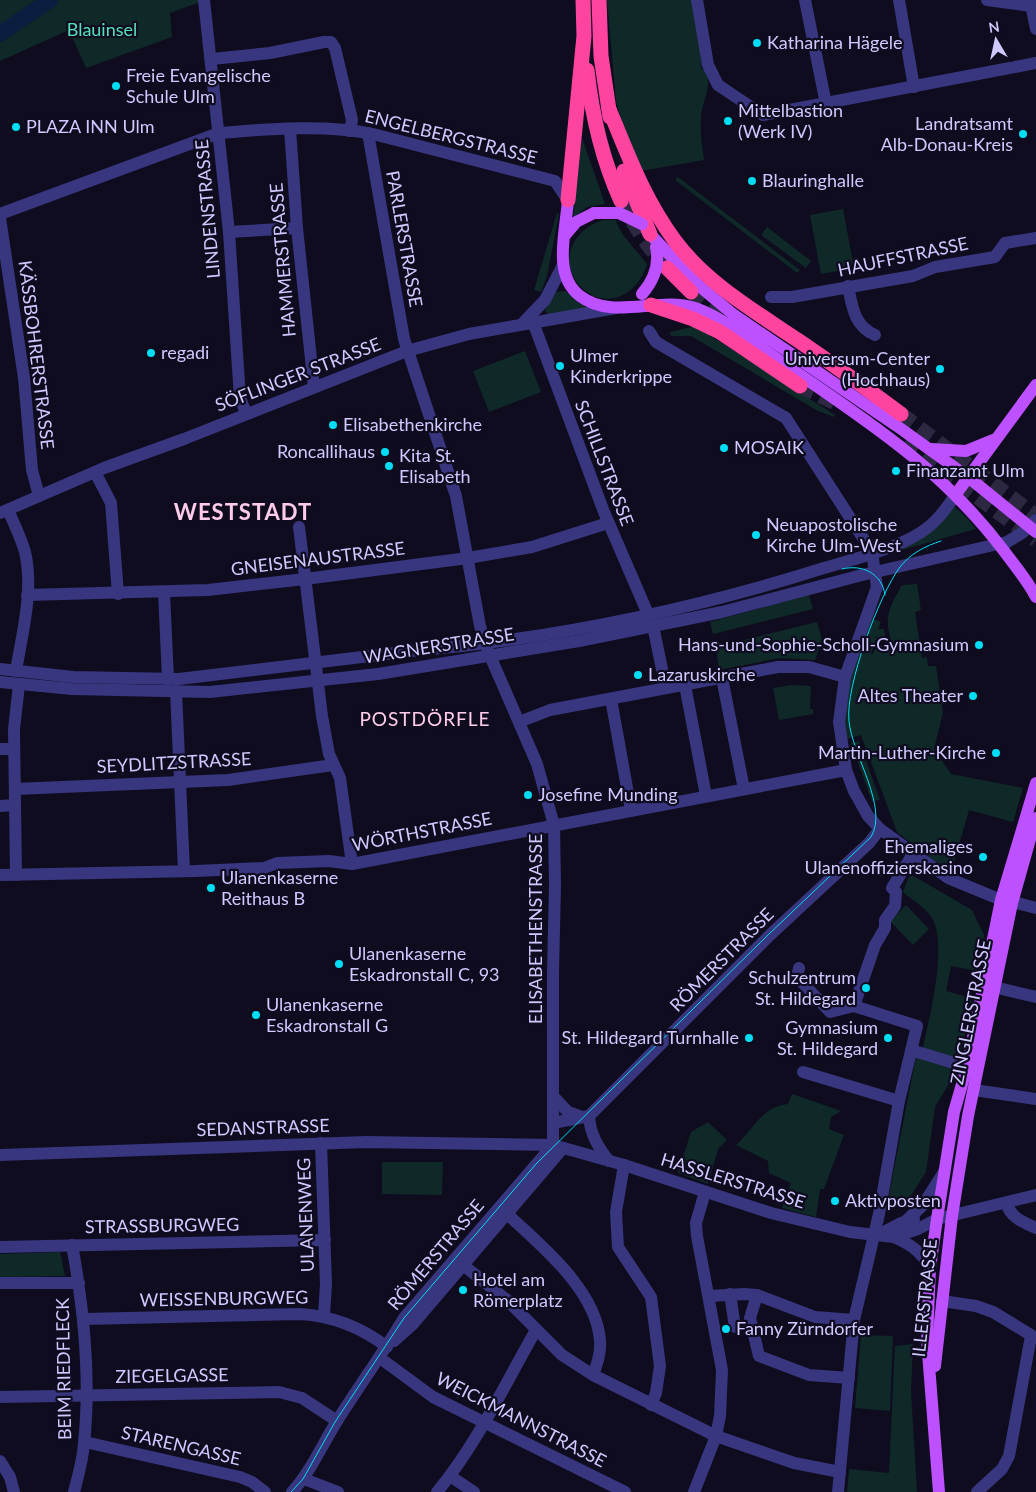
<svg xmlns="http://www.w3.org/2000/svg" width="1036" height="1492" font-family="Lato,sans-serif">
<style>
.green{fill:#0f2928}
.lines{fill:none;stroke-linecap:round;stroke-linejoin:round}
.river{stroke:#0a1e3f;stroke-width:16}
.highway-tunnel{stroke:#2c2841;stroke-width:15;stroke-dasharray:15 8;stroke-linecap:butt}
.minor{stroke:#38367f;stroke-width:12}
.major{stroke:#bd50ff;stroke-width:12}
.highway{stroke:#ff449f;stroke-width:15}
.tram{stroke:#00ddf4;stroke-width:1}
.major-bridge{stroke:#bd50ff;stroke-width:12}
.poi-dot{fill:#00ddf4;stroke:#0f0c1f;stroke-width:2}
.labels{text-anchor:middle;stroke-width:4.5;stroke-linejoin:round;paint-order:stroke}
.park-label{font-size:18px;fill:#54e0bc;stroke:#0f0c1f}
.poi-label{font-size:18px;fill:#cfc9ff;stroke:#0f0c1f;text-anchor:start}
.street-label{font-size:18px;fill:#cfc9ff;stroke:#0f0c1f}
.neighbourhood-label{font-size:19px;letter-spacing:1px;fill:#ffcbec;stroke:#0f0c1f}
.district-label{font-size:22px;font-weight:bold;letter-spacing:1px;fill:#ffcbec;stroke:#0f0c1f}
</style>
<rect width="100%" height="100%" fill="#0f0c1f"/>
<g class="green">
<path d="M0,0H206L170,13L172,37L86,68L69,30L0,61Z"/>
<path d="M607,0H693L702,49L701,69H706C712,87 703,99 701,116C700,130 702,145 704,160L641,171L624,129L616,101Z"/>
<path d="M582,138L605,204L587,207L573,218Z"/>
<path d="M678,177L800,270L797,273L675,180Z"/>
<path d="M843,209L854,268L821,274L810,215Z"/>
<path d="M557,213L559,214L547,276L541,292L534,290Z"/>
<path d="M604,220H615L623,235L647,264C638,296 604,312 579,285C557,260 575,227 604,220Z"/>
<path d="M767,227L811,261L806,268L761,235Z"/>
<path d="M565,291L586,307L585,309L549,316L545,310L556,292Z"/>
<path d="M695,326L835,415L834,417L818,411L691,336H671L670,332Z"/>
<path d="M525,351L541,392L489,412L473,371Z"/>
<path d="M955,507L967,518L976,529L891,553Z"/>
<path d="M917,584L921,610L915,612L922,658L927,657L928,666H936L943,713L934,749L951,774L1023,788L1013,822L969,810L952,870L933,860L897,832L861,735L844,740L845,692L877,604L873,619L881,622L878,629H884L886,641L877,637L871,654L872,655L876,648L880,649L881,645L890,648C893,638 887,632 888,621C888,608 896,596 902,585Z"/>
<path d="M809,595L813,609L713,634L710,622Z"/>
<path d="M817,622L822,640L815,660L780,658L719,670L716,647Z"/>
<path d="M792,685L811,686L810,709H813V714L779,720L773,688Z"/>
<path d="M859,741L880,800L872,801L853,749L851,743Z"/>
<path d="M910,874L972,910L984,935L977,971L951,966L946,991L972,998L960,1059L923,1048C929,1016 950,941 930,915C923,906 911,899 903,892Z"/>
<path d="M906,905L929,929L913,945L890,921Z"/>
<path d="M916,1057L955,1068L951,1080L935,1107L926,1172L908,1200L886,1210Z"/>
<path d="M792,1094L841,1111L831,1117L829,1129L844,1135L824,1189H820L816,1217L782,1208L791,1183L769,1173L768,1161L736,1145C755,1128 761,1107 788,1104Z"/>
<path d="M708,1122L727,1140L718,1149L708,1184L678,1173L691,1132Z"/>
<path d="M382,1162H443L442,1195L382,1194Z"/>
<path d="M60,1252L65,1276L0,1277V1254Z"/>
<path d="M861,1335L893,1336L890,1411L855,1408Z"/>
<path d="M913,1344L911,1391L917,1492H847L849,1469L889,1473L895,1346Z"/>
</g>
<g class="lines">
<path class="river" d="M0,34L50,0"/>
<g class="highway-tunnel">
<path d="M621,201L642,237L663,264"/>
<path d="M691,292L736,324"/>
<path d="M800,386L835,403"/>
<path d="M901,414L1036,516"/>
<path d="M904,443L1036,540"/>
</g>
<g class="minor">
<path d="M204,0L229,232L240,398L246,413"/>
<path d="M697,0L708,65L718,85L763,115L1036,63"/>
<path d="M805,0L826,104"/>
<path d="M899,0L914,87"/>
<path d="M987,0L1031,6"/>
<path d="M1030,0L1036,29"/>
<path d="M212,59L270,53L324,42H331L335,48L352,120L350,131"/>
<path d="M290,129L297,228L314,387"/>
<path d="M0,214L219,133C267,129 325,124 373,134L555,181L568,200"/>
<path d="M0,218L24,378L32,470L39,496"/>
<path d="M229,232L297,228"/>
<path d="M848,286C852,306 854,326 875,335"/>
<path d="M771,297H792L913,276L935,267L995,257L1005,243L1036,238"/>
<path d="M533,322L604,512L648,614"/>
<path d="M522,324L545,300L563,265"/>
<path d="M649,331L656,342L786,418L872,552L877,587L845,677L839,722L846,770L854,791L868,816L880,829L948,878L994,897L1036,908"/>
<path d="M95,472L111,503L118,594"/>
<path d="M8,510C14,523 21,538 25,552C34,590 22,634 16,671"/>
<path d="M0,513L104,468L184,439L407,351L469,334L616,308"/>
<path d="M299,527L322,716L329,754L340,778L352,864"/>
<path d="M164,592L168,679"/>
<path d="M27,595L208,590L305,579L468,558L532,547L608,523"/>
<path d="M653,626L666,688"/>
<path d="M0,669L73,677L179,679L412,651C551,639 691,610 824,568C852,560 897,548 920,533C936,523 946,509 956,494"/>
<path d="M722,678L744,789"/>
<path d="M0,682L72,689L210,692L378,674L579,641L722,612L862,575L1007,542L1022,533L1036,520"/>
<path d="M685,685L706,796"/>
<path d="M176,691L184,871"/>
<path d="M611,699L631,810"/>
<path d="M519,722L550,710L778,667H809L845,677"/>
<path d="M0,749H14"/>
<path d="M15,789L228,780L333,765"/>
<path d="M0,806L15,805"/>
<path d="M0,875L196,871L264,868L277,863L329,861L352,864L846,770"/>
<path d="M16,875L14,729L19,685"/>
<path d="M799,968L797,977L830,1012L854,1006L917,1026L899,1101L879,1214L854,1320L838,1492"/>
<path d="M985,985L1036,997"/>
<path d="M854,1006L875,945L885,928V920L895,906L896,892L892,888L913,854"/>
<path d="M911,1050L967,1067"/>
<path d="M803,1072L899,1101"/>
<path d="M974,1090L1036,1099"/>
<path d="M553,1096L568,1112L582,1117"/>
<path d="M589,1116L770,935L869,843L880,829"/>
<path d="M589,1116C590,1134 598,1147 609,1161"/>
<path d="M553,1123L589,1116"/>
<path d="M321,1143L326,1284L324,1315"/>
<path d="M0,1155L366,1142L553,1145L624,1165L771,1213L850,1232L894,1237L918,1229L937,1219L1036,1195"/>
<path d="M624,1165L616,1212L618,1247L651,1297L660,1366L656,1393L651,1405"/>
<path d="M1006,1203C1011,1218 1023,1222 1036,1228"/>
<path d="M507,1214C541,1245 597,1291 600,1341C601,1353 597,1364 593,1375"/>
<path d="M907,1220L923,1205L944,1172"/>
<path d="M880,1234L901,1223L914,1219"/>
<path d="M894,1237C910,1244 922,1252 930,1268"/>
<path d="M72,1245C84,1310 91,1378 84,1443C83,1460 78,1476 74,1492"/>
<path d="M0,1247L325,1240"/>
<path d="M463,1265L507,1300L562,1355L593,1375L716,1436L794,1463L840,1472"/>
<path d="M0,1283H79"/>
<path d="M730,1294L735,1327"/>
<path d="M757,1295L750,1318L759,1356L809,1375L849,1378"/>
<path d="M710,1296L744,1294L757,1295L815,1317L854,1320"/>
<path d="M942,1301L976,1306L993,1312L1036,1338"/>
<path d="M84,1319L300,1314C333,1316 361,1327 387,1347"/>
<path d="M394,1341L412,1325L563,1148"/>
<path d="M380,1358L433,1397L625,1492"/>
<path d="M0,1397L279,1392L302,1398L337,1421"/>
<path d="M85,1442L240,1477L252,1482L265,1492"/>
<path d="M0,1461L10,1477L14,1492"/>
<path d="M450,1476L474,1492"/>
<path d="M304,1479L338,1492"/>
<path d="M292,1492C311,1471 322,1445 337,1421C359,1386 383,1353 404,1318L553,1145V973L555,885L554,825L537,764L488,651L480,626L456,496L404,339L368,133"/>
<path d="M437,1492C477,1444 505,1384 536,1330"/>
<path d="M694,1492L716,1436L720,1416L722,1370L697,1236L696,1223L705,1192"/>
<path d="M977,1492L1002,1469L1009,1456L1031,1336"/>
</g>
<g class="major">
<path d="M568,200C566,230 552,275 580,296C613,321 658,296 695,308C728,320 758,346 787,366C869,422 943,470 1004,551C1015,566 1028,581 1036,597"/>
<path d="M650,234L698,285L734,315L897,426L968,477L1036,532"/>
<path d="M565,235L576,222L594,213"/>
<path d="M931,449L966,451L993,440"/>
<path d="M956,494L1036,385"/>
<path d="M935,1366L952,1216L968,1116L1012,903L1036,818"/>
<path d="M939,1492L927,1340L930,1268L937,1219L954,1112L967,1067L1001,900L1036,783"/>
</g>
<g class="highway">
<path d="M599,0L601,56L610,117"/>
<path d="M587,70C592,116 602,159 621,201"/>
<path d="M609,109C628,155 644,199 675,241C706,283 756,312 799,341C833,364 867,389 901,414"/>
<path d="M624,171L650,234"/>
<path d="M568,200L584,36L583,0"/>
<path d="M667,268L691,292"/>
<path d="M651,305L693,319L720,332L800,386"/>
</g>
<g class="tram">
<path d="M842,569C862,564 882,573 885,595"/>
<path d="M291,1492L303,1479L335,1422L404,1318L536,1164L769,934L871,837C889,807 852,755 849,721C845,687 879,595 900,567C910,554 925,546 941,541"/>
</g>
<g class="major-bridge">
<path d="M594,213H619L642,224"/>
<path d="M642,294C654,280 660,265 656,247"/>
</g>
</g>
<g class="poi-dot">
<circle cx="757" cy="43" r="5"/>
<circle cx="116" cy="86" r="5"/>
<circle cx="728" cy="121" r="5"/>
<circle cx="16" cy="127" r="5"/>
<circle cx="1023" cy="134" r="5"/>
<circle cx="752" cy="181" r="5"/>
<circle cx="151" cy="353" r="5"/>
<circle cx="560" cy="366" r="5"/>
<circle cx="940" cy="369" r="5"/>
<circle cx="333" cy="425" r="5"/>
<circle cx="724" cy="448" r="5"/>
<circle cx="385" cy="452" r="5"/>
<circle cx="389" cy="466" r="5"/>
<circle cx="896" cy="471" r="5"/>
<circle cx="756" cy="535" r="5"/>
<circle cx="979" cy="645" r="5"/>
<circle cx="638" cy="675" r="5"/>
<circle cx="973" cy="696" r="5"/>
<circle cx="996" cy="753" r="5"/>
<circle cx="528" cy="795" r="5"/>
<circle cx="983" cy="857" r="5"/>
<circle cx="211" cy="888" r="5"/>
<circle cx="339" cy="964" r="5"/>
<circle cx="866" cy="988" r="5"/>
<circle cx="256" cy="1015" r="5"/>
<circle cx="749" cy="1038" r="5"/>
<circle cx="888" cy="1038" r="5"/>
<circle cx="835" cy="1201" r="5"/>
<circle cx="463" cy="1290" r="5"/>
<circle cx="726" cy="1329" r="5"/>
</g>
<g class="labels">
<g class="park-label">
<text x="102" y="36">Blauinsel</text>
</g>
<g class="poi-label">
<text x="767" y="49">Katharina Hägele</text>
<text x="126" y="82">Freie Evangelische<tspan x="126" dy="21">Schule Ulm</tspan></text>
<text x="738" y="117">Mittelbastion<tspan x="738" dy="21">(Werk IV)</tspan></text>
<text x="1013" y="130" text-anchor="end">Landratsamt<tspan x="1013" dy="21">Alb-Donau-Kreis</tspan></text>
<text x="26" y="133">PLAZA INN Ulm</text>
<text x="762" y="187">Blauringhalle</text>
<text x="161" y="359">regadi</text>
<text x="570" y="362">Ulmer<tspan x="570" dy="21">Kinderkrippe</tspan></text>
<text x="930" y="365" text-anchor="end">Universum-Center<tspan x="930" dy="21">(Hochhaus)</tspan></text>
<text x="343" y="431">Elisabethenkirche</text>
<text x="734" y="454">MOSAIK</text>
<text x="375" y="458" text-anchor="end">Roncallihaus</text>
<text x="399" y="462">Kita St.<tspan x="399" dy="21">Elisabeth</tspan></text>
<text x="906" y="477">Finanzamt Ulm</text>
<text x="766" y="531">Neuapostolische<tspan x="766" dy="21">Kirche Ulm-West</tspan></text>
<text x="969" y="651" text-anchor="end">Hans-und-Sophie-Scholl-Gymnasium</text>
<text x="648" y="681">Lazaruskirche</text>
<text x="963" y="702" text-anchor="end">Altes Theater</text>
<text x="986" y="759" text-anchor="end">Martin-Luther-Kirche</text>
<text x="538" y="801">Josefine Munding</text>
<text x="973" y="853" text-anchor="end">Ehemaliges<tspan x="973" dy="21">Ulanenoffizierskasino</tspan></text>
<text x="221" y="884">Ulanenkaserne<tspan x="221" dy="21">Reithaus B</tspan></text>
<text x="349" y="960">Ulanenkaserne<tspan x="349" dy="21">Eskadronstall C, 93</tspan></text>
<text x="856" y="984" text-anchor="end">Schulzentrum<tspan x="856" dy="21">St. Hildegard</tspan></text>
<text x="266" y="1011">Ulanenkaserne<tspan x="266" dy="21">Eskadronstall G</tspan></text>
<text x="878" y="1034" text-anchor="end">Gymnasium<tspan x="878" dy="21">St. Hildegard</tspan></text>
<text x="739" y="1044" text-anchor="end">St. Hildegard Turnhalle</text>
<text x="845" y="1207">Aktivposten</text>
<text x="473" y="1286">Hotel am<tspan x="473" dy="21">Römerplatz</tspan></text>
<text x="736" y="1335">Fanny Zürndorfer</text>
</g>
<g class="street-label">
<text transform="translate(451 137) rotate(14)" y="6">ENGELBERGSTRASSE</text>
<text transform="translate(208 209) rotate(-95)" y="6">LINDENSTRASSE</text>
<text transform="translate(404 239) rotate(80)" y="6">PARLERSTRASSE</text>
<text transform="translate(903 257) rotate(-12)" y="6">HAUFFSTRASSE</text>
<text transform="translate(283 260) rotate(-95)" y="6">HAMMERSTRASSE</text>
<text transform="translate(36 355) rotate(83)" y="6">KÄSSBOHRERSTRASSE</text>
<text transform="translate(298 375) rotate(-21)" y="6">SÖFLINGER STRASSE</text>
<text transform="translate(604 463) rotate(69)" y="6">SCHILLSTRASSE</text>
<text transform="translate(318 559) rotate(-7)" y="6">GNEISENAUSTRASSE</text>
<text transform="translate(439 646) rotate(-9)" y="6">WAGNERSTRASSE</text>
<text transform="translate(174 763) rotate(-3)" y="6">SEYDLITZSTRASSE</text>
<text transform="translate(422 832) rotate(-11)" y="6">WÖRTHSTRASSE</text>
<text transform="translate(536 929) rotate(-90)" y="6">ELISABETHENSTRASSE</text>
<text transform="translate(722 960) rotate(-45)" y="6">RÖMERSTRASSE</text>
<text transform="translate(971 1012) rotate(-79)" y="6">ZINGLERSTRASSE</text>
<text transform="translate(263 1128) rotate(-2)" y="6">SEDANSTRASSE</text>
<text transform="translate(733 1181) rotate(17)" y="6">HASSLERSTRASSE</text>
<text transform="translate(306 1215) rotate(-92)" y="6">ULANENWEG</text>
<text transform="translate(162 1226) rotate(-1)" y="6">STRASSBURGWEG</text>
<text transform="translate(436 1255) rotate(-50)" y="6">RÖMERSTRASSE</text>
<text transform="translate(925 1298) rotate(-84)" y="6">ILLERSTRASSE</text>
<text transform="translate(224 1299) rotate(-1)" y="6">WEISSENBURGWEG</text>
<text transform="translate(64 1369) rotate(-91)" y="6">BEIM RIEDFLECK</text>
<text transform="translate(172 1376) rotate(-1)" y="6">ZIEGELGASSE</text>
<text transform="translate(521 1420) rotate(27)" y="6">WEICKMANNSTRASSE</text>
<text transform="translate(181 1446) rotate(13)" y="6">STARENGASSE</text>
</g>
<g class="neighbourhood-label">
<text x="425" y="726">POSTDÖRFLE</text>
</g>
<g class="district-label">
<text x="243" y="520">WESTSTADT</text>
</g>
</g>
<g transform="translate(996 40) rotate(351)" stroke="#0f0c1f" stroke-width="4" paint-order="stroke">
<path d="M0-4L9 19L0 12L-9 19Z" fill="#cfc9ff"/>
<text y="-8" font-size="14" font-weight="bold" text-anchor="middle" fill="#cfc9ff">N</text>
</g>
</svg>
